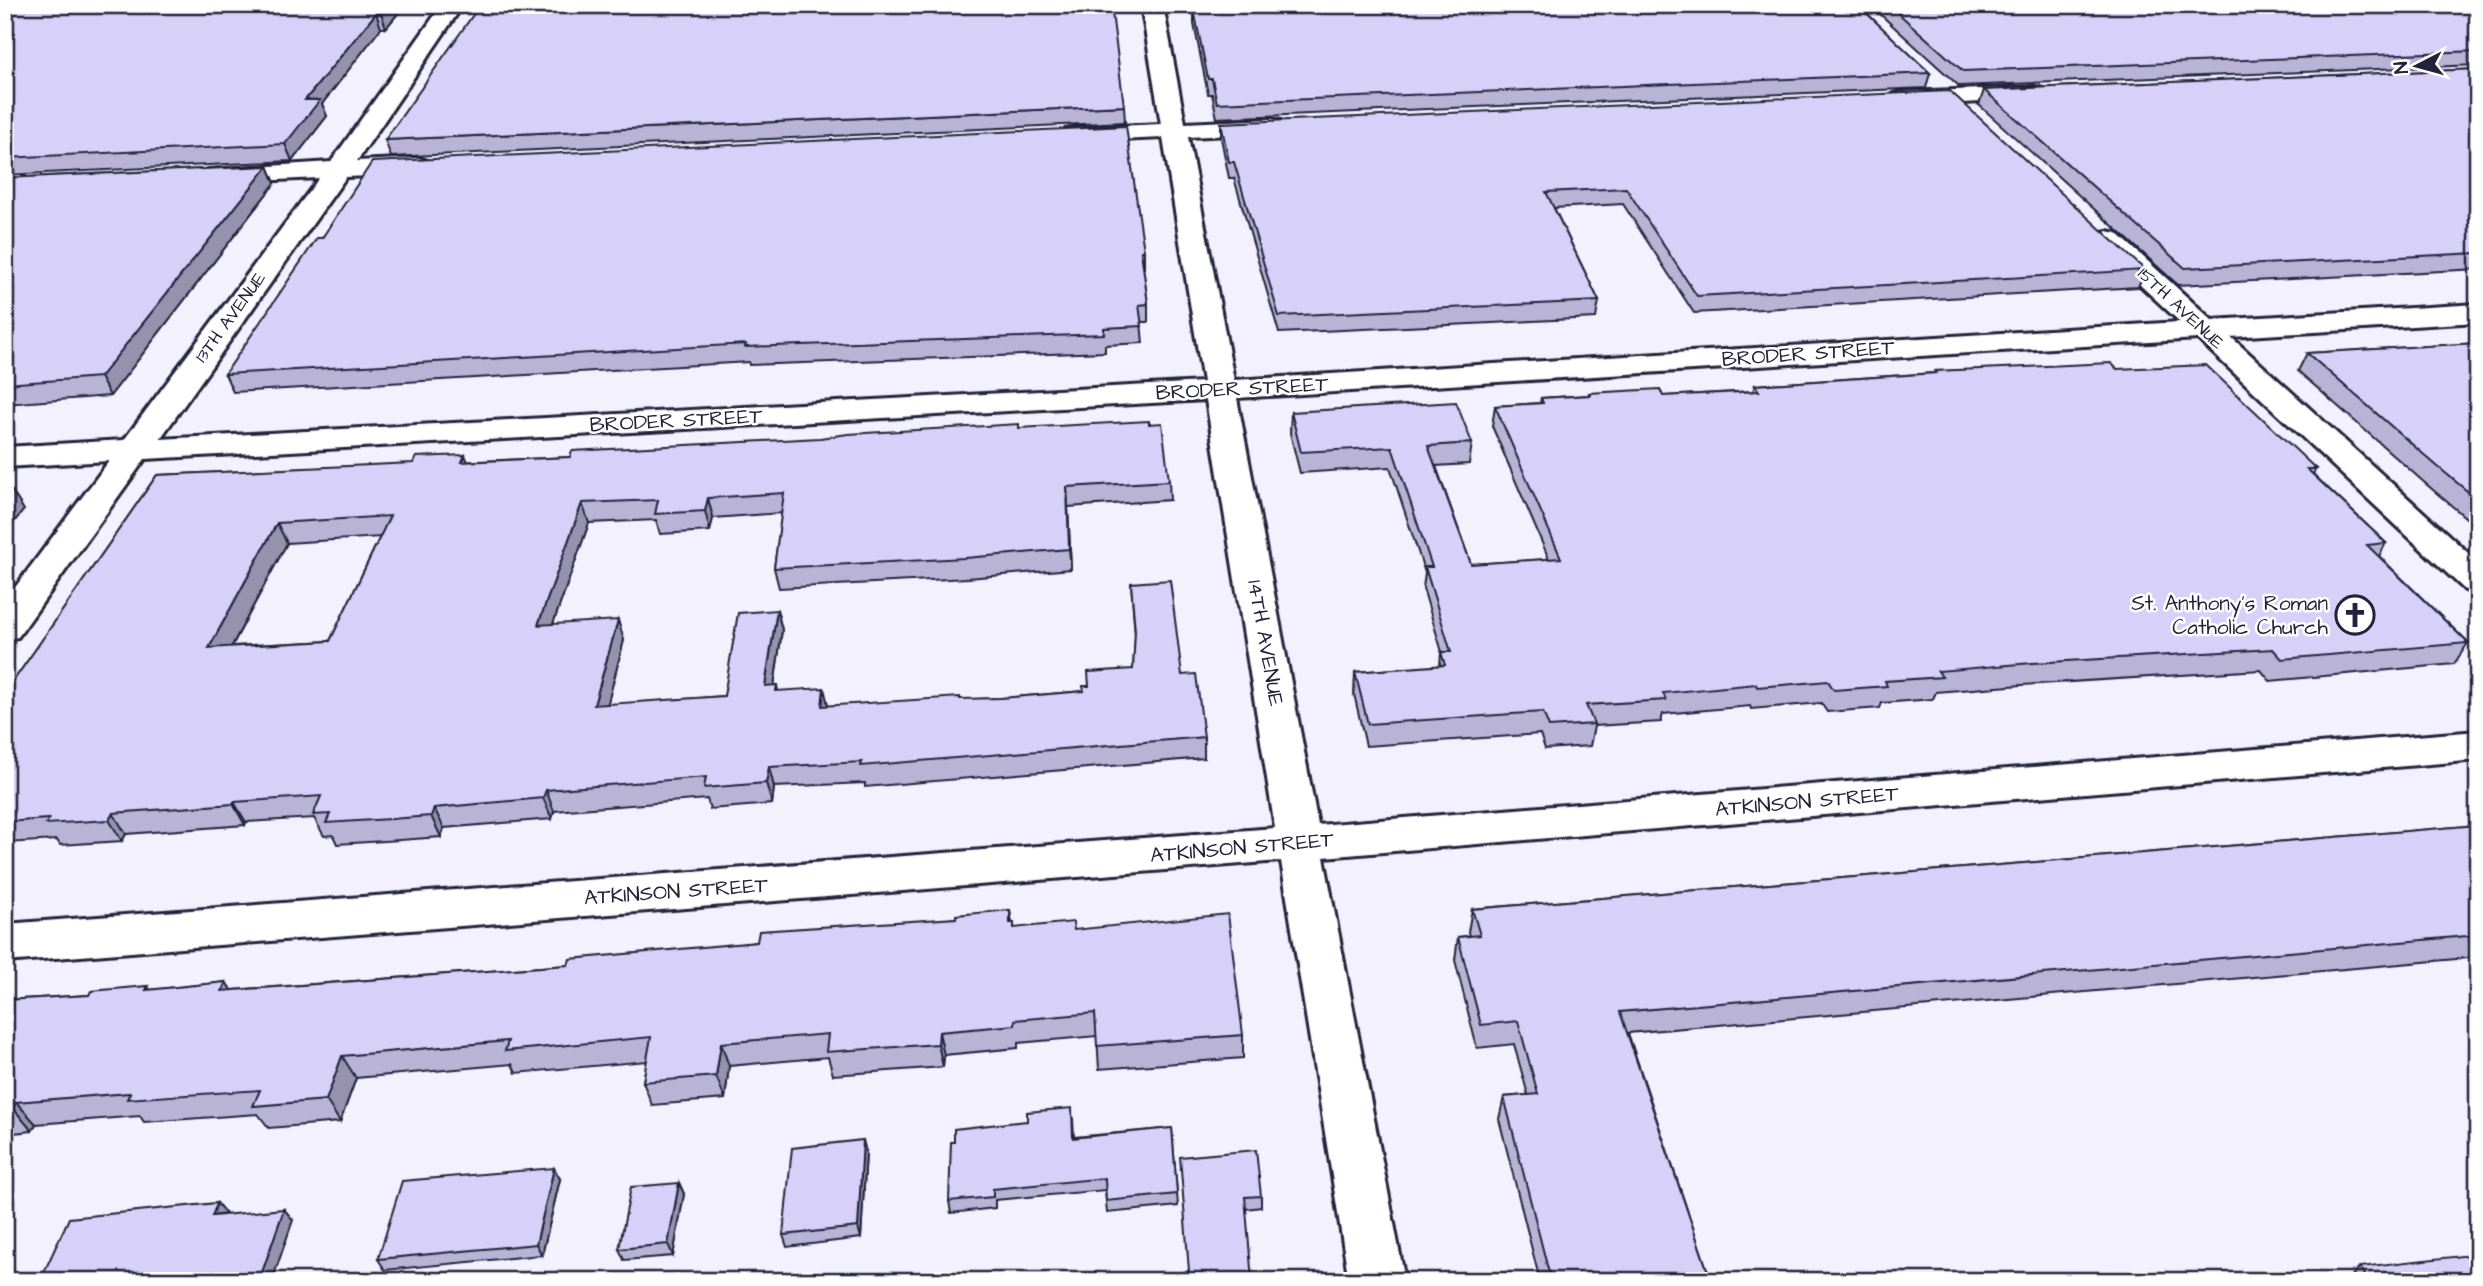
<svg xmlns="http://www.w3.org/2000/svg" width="2483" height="1286" font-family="'Architects Daughter',sans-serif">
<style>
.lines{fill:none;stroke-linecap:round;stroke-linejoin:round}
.minor-casing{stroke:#22223b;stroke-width:6}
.minor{fill:#fff;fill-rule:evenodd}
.wall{fill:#b9b4d6;stroke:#22223b;stroke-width:2;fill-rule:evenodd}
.shaded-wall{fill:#9692ae;stroke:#22223b;stroke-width:2}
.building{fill:#d7d1f9;stroke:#22223b;stroke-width:2;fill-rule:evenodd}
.labels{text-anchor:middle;stroke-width:5;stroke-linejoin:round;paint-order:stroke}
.far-street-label{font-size:18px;fill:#22223b;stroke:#fff}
.street-label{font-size:21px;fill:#22223b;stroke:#fff}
.poi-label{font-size:21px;fill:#22223b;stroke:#fff;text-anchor:end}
</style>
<rect width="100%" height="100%" fill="#f3f1fd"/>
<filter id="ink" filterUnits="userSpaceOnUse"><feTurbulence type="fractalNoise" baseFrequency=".0143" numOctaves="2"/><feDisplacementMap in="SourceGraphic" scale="14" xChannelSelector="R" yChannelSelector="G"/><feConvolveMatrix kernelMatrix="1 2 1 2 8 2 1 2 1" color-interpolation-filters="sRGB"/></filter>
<g filter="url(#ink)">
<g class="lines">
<g class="minor-casing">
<g id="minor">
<path d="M5,5H66L63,9L56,11L5,13Z"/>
<path d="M442,5H463L357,161L419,158L428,161L432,166L428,171L419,174L346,177L160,439L1203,382L1163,138L1074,142L1065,140L1062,135L1065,130L1074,128L1161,124L1141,5H1163L1185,123L1272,119L1281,121L1284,126L1281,131L1272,133L1188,137L1234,380L2180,322L2097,245L2093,239L2097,233L2107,231L2117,233L2212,320L2478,304V322L2231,337L2478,562V594L2465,590L2198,339L1237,398L1318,825L2478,731V760L1324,857L1405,1281H1349L1281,861L5,962V924L1275,828L1206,400L145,459L18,637L5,640V601L109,461L5,467V447L124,440L319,178L217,183L208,180L204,175L208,170L331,162Z"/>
<path d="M2035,87L2043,89L2047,94L2043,99L1902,106L1894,104L1890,99L1894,94L1902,92Z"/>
</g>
</g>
<use href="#minor" class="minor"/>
</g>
<g class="wall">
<path d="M16,5H405L386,28H381L322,104L327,116L292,161L5,175V12H8Z"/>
<path d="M1194,5H1858L1930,73L1926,88L1217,118L1212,94H1208L1194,24Z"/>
<path d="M1870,5H2478V65L1959,86Z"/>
<path d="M2478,69V269L2178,285L1979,105L1984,90Z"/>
<path d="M1124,106L1125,122L391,157L385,140Z"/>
<path d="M1221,123L2145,270L2138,287L1694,313L1623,204L1554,208L1599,301L1596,318L1279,333L1234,178H1229L1221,138Z"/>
<path d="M268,166L275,183L110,396L5,404V178Z"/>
<path d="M1144,251V268H1143L1148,304V322H1141L1143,343L1105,345V352L749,365V362L233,392L225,374Z"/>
<path d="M2478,343V528L2426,484L2298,371L2307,353Z"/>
<path d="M2117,369L2316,469L2313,474L2386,543L2379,556L2468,643L2454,664L2270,681L2261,670L2022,685L1936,692L1933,699L1882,703L1880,708L1827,712L1821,703L1751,709L1750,706L1663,714L1661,722L1594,726L1590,746L1545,749L1540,734L1366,746L1354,694L1355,672L1440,666L1441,652H1442L1423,588L1425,573L1390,467L1300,473L1290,433L1291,412L1472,443L1469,464L1436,466L1471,564L1549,559L1492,426L1495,406L1540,403L1541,398L1589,395V393L1663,396L1753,391L1755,385L1934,373L1935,371Z"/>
<path d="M1019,428L1169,481L1170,500L1068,507L1071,569L968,578L779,588L774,568L782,513L713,518L710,531L660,534L656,520L589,523L553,624L624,640L607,705L724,696L777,610L782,630L774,686L777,685L778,691L828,706L1001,698L1084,691L1089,686L1133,669L1135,636L1131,583L1182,675L1204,737V758L865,787V783L774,787L772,804L710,809L707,799L554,811L552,819L444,828L441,837L400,840L337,844L333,835L324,836L314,818L246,822L245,825L126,834L122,841L60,845L57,840L5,843V693L157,475L570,457ZM380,537L330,641L232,646L287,543Z"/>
<path d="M2478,825V957L1628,1033L1711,1281H1540L1499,1119L1504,1097L1528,1095L1514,1044L1477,1048L1455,960L1458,937L1469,936L1468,932L1472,909Z"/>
<path d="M1010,910L1012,923L1015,928L1074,930L1243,1035V1058L1099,1069L1097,1036L1018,1043V1048L944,1055L943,1067L833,1075L828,1057L729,1066L725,1099L652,1105L643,1082L647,1061L516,1073L512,1064L356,1078L340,1122L269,1128L258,1114L144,1122L140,1116L36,1124L32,1131L5,1134V1000L89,995L148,986L150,990L226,982L231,990L568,965L956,918Z"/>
<path d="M1073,1119L1074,1137L1172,1128L1178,1206L1107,1213L1105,1190L995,1200V1208L951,1213L949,1201Z"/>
<path d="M866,1152L861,1238L787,1247L783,1235Z"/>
<path d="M1180,1169L1261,1196V1207L1246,1209Z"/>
<path d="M560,1179L542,1255L385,1270L378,1259Z"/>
<path d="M679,1183L684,1194L673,1256L624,1260L619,1249Z"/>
<path d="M2360,1267L2478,1281H2347Z"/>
</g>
<g class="shaded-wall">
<path d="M387,5H405L386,28L381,13Z"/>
<path d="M376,13L381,28L322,104L327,116L292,161L285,144L305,100Z"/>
<path d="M268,166L275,183L110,396L100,377Z"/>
<path d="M465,455L473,474L462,462Z"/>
<path d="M1067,487L1068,507L1071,569L1069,549Z"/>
<path d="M12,491L24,510L5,533V499Z"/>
<path d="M708,498L713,518L710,531L705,511Z"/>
<path d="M582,503L589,523L545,646L538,625Z"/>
<path d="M277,523L287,543L220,668L209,648Z"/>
<path d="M777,610L782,630L771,707L765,686Z"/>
<path d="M618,620L624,640L602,726L594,705Z"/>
<path d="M824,688L829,709L822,706Z"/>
<path d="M769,767L774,787L772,804L766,783Z"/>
<path d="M546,790L554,811L552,819L543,798Z"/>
<path d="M234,802L246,822L245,825L233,804Z"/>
<path d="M434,808L444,828L441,837L431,816Z"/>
<path d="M113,813L126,834L122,841L109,820Z"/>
<path d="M226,982L241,1005L222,991Z"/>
<path d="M939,1032L944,1055L943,1067L938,1044Z"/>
<path d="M721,1043L729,1066L725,1099L716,1076Z"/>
<path d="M342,1056L356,1078L340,1122L326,1100Z"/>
<path d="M16,1102L36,1124L32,1131L13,1108Z"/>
<path d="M863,1140L866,1152L861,1238L858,1227Z"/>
<path d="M554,1168L560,1179L542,1255L536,1244Z"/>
<path d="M679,1183L684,1194L673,1256L668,1244Z"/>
<path d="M217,1203L226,1214L212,1216Z"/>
<path d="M284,1209L293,1220L272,1281H259Z"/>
</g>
<g class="building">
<path d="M16,5H387L381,13H376L305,100H320L285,144L5,158V12H8Z"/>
<path d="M480,5H1111L1124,106L385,140Z"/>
<path d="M1196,5H1858L1930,73L1217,103L1212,79H1208L1194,10L1197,9Z"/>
<path d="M1889,5H2478V51L1963,71Z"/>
<path d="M2478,69V253L2185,268L1984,90Z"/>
<path d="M1950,91L2145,270L1697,296L1626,188L1546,192L1599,301L1279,316L1234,162H1229L1221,123Z"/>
<path d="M1126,126L1144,251H1141L1148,304L1139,305L1142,326L1104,328V334L745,347L746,344L225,374L317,238H322L372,162Z"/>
<path d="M268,166L100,377L5,384V178Z"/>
<path d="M2478,343V500L2437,466L2307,353Z"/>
<path d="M2111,363L2117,369L2206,365L2316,469H2307L2386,543L2367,545L2468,643L2282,659L2273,649L2032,663L1938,671L1942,677L1885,681L1887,686L1834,690L1828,681L1757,687L1756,684L1663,693L1666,700L1586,705L1594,724L1549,727L1543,712L1368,724L1355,672L1445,665L1441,652H1451L1425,567H1432L1392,447L1301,452L1291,412L1456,402L1472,443L1428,446L1471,564L1561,558L1495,406L1543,403L1541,398L1590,395L1589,393L1660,389L1663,396L1759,391L1755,385L1936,373L1935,371Z"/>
<path d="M1149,421V424L1162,423L1169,481L1067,487L1069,549L965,558L774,568L784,493L708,498L705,511L655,514L658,500L582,503L538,625L618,620L594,705L724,696L738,613L777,610L765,686L777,685L776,691L824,688L822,706L960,697V699L1001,698L1084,691L1083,686H1089L1088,672L1133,669L1135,631L1131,583L1170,580L1182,675L1196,674L1204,737L861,766L862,762L769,767L766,783L704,788L706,777L546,790L543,798L434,808L431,816L390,819L326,823L330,814L313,815L321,796L234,802L233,804L113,813L109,820L46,824L49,819L5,822V693L157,475L413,463L416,457L465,455L462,462L570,457L572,451L820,438L848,434L1019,424V428ZM390,516L330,641L209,648L277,523Z"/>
<path d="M5,491H12L5,499Z"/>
<path d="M2478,825V935L1620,1012L1711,1281H1551L1504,1097L1538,1094L1518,1021L1481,1025L1458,937L1480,935L1472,909Z"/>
<path d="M1010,910V923H1014V928L1073,922L1074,930L1228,914L1243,1035L1097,1046L1095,1013L1015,1020V1025L939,1032L938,1044L826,1052L828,1034L721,1043L716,1076L643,1082L651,1037L505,1051L508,1041L342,1056L326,1100L253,1106L260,1090L127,1099L130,1093L16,1102L13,1108L5,1109V1000L89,995L91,991L148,986L146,990L226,982L222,991L568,965L570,959L757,942L759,931L956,918V915Z"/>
<path d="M1072,1108L1073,1138L1172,1128L1177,1194L1106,1201L1105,1178L993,1189V1197L949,1201L951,1142H954V1129L1027,1121V1112Z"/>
<path d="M863,1140L858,1227L783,1235L792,1148Z"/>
<path d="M1256,1150L1261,1196L1245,1197L1252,1281H1184L1183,1272L1189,1271L1180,1157Z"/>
<path d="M554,1168L536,1244L378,1259L402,1181Z"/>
<path d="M679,1183L668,1244L619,1249L631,1187Z"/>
<path d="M217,1203L212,1216L284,1209L259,1281H40L69,1218Z"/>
<path d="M2471,1255L2478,1264V1281H2369L2360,1267Z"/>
</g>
</g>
<defs>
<g id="church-ring" transform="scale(2.0125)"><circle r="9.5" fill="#fff" stroke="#22223b" stroke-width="1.5"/><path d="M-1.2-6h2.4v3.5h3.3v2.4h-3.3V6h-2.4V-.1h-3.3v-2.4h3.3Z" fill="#22223b"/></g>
</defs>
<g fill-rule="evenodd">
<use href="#church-ring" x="2355" y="615"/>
</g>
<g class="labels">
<g class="far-street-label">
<text transform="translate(2181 308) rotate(43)" y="6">15TH AVENUE</text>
<text transform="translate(230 317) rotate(-54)" y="6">13TH AVENUE</text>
</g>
<g class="street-label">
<text transform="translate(1808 353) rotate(-4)" y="7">BRODER STREET</text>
<text transform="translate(1242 388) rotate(-3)" y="7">BRODER STREET</text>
<text transform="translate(676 420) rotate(-3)" y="7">BRODER STREET</text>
<text transform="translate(1266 643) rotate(80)" y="7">14TH AVENUE</text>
<text transform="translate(1807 801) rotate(-5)" y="7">ATKINSON STREET</text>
<text transform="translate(1242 847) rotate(-5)" y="7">ATKINSON STREET</text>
<text transform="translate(676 891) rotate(-4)" y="7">ATKINSON STREET</text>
</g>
<g class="poi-label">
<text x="2328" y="610">St. Anthony's Roman<tspan x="2328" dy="24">Catholic Church</tspan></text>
</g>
</g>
<rect width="2483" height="1286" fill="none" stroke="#fff" stroke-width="28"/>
<rect x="14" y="14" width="2455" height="1258" fill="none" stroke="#22223b" stroke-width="2.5" filter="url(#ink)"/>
<g transform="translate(2417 66) rotate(264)" stroke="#ffffff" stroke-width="5" paint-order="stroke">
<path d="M0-5L12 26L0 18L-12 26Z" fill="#22223b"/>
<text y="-10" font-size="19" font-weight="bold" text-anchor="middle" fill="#22223b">N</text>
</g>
</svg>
